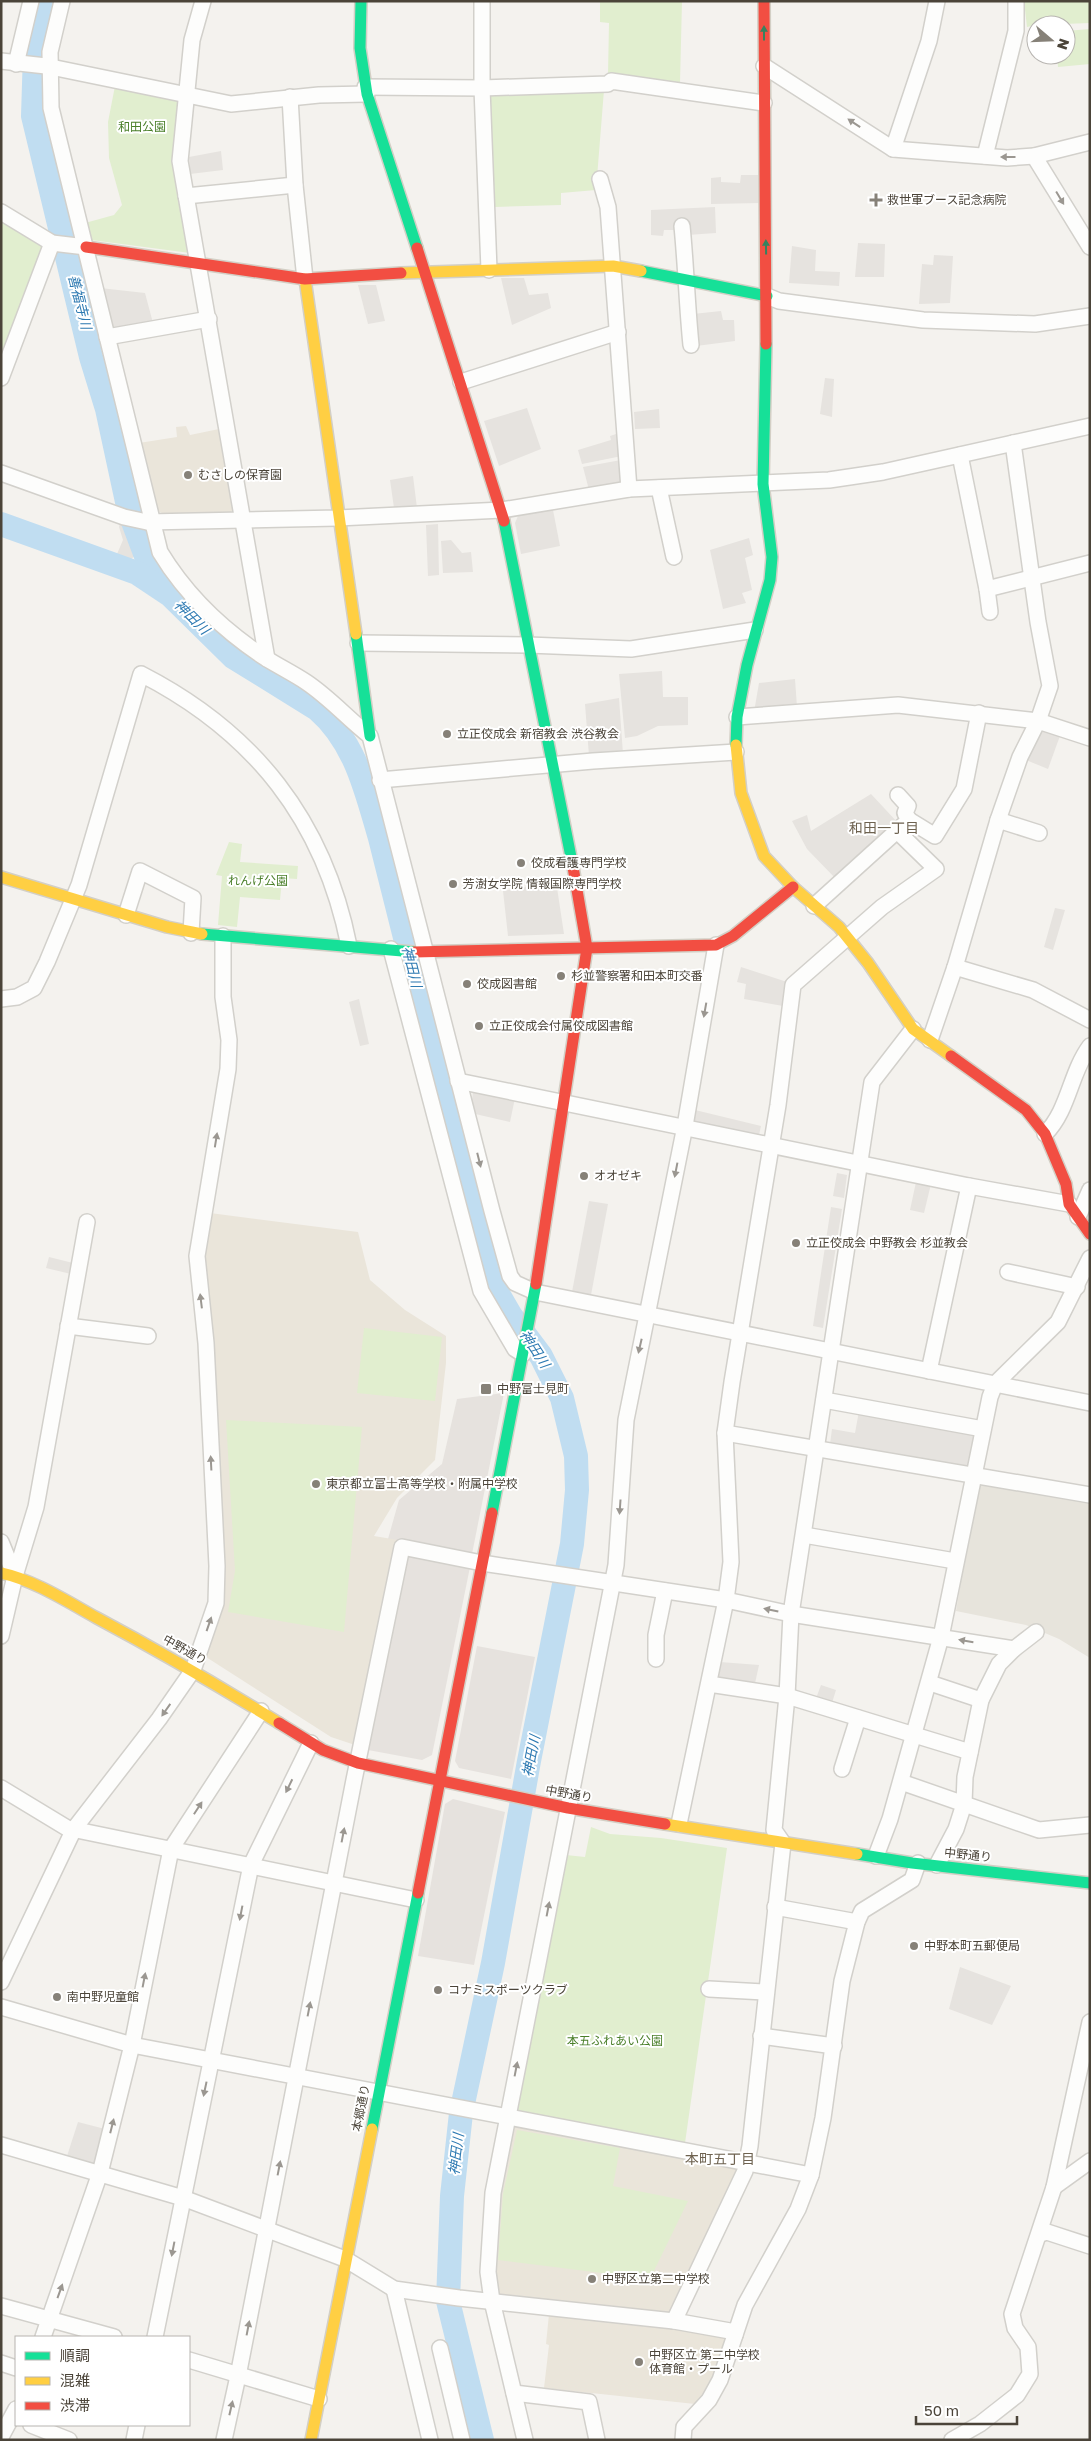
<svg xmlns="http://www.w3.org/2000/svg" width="1091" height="2441" font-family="'Golos Text','Noto Sans JP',sans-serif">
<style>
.residential{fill:#e7e4dc}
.industrial{fill:#e6e2de}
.education{fill:#eae5da}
.green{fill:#e1eecf}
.parking{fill:#e6e3df}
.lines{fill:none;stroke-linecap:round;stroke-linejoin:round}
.river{stroke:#c0ddf1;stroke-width:24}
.street-casing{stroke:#d2d0cb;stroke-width:18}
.fast-casing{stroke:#d3cfc5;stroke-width:14}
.slow-casing{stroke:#d3cfc5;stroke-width:14}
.jam-casing{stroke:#d3cfc5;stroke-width:14}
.street{stroke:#fdfdfc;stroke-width:15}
.fast{stroke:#16e098;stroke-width:11}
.slow{stroke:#ffcf43;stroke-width:11}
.jam{stroke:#f24e42;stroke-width:11}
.oneway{fill:#36825f}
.oneway2{fill:#9b9791}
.poi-dot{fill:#868178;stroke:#fff;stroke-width:2}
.labels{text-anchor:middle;stroke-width:4;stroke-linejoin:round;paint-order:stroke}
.park-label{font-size:12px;fill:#4a7f2a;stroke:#fff}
.poi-label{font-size:12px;fill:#4b4439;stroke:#fff;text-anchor:start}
.street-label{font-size:12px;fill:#4b4439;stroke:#fff}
.water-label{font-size:14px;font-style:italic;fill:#2e7ab2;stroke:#fff}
.neighbourhood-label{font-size:14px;fill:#6e6250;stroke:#fff}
</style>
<rect width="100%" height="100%" fill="#f4f2ee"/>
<path class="residential" d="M978,1482L1090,1499V1658L1059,1639L1026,1625L956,1611Z"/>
<g class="industrial">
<path d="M504,1393L472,1554L388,1539L399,1500L442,1464L457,1399Z"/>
<path d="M406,1555L470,1567L432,1755L422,1760L368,1750Z"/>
<path d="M477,1646L535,1657L511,1779L459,1768L455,1761Z"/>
<path d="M453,1799L505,1812L474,1965L418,1956L445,1804Z"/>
</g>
<g class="education">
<path d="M186,426L190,435L219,429L235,507L231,512L164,514L154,509L139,443L177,437L176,427Z"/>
<path d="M210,1213L358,1232L370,1280L405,1310L446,1336V1363L435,1460L397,1498L374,1536L398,1540L358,1746L331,1737L206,1657L225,1594L213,1337L205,1258Z"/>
<path d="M517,2126L738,2168L672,2313L619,2308L729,2337L715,2376L704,2396L695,2404L544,2388L549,2345L546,2344L549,2314L497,2294L496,2265L499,2196L511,2130Z"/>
</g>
<g class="green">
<path d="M600,1H682L680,83L608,74L609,23L600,22Z"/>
<path d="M1024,1H1090V23L1036,25L1027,27Z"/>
<path d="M1090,29V64L1058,67L1057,55H1066V31Z"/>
<path d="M115,86L175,99L179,103L173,159L177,195L190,253L91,240L85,223L114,215L122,205L109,158L108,122Z"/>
<path d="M604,90L596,190L561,193V205L495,207L490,95Z"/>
<path d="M1,220L45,246L1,362Z"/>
<path d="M229,842L242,844L240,862L298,866L297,879L282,878L280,900L240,897L237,927L218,925L222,876L216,875Z"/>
<path d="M364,1328L442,1337L435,1401L357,1393Z"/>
<path d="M226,1420L362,1427L344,1632L228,1612L235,1571Z"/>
<path d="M591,1827L610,1834L661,1838L727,1848L685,2143L517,2111L566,1855L585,1857Z"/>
<path d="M517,2130L620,2148L613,2186L688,2201L650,2279L498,2260L503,2194Z"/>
</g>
<g class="parking">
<path d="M221,151L223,170L190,174L189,157Z"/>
<path d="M741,175H759L760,203L711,204V178L721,177V182L740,183Z"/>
<path d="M715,207L716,233L687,235L678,230H664L663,236L651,235V210Z"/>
<path d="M858,243L885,244L884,277H855Z"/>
<path d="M792,246L816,250L815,271L840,272L839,286L789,283Z"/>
<path d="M934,255L953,256L950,303L919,304L922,264L933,265Z"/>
<path d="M501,278H524L529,295L548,293L551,308L512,325Z"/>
<path d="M358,285H376L385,321L368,324Z"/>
<path d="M100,288L145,293L153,323L111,331Z"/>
<path d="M721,311L723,320H734L735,341L696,346L693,314Z"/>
<path d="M825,378L834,379L832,417L820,414Z"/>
<path d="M527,408L541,449L499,466L484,421Z"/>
<path d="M659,409L660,428L635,429L634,412Z"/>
<path d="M619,433L622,456L582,464L578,450L611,440L610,436Z"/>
<path d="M621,460L624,478L620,483L589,490L583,467Z"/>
<path d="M413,476L417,508H394L390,480Z"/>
<path d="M553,510L560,546L521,554L515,523L518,516Z"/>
<path d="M120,522L125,524L123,528L135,556L131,559L117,554L123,540L119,527Z"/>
<path d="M438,524L439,575L428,576L426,525Z"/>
<path d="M749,538L753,555L745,558L752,590L742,593L746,603L723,609L710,550Z"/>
<path d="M451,540L462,553L471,552L473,572L443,573L441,541Z"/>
<path d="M662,671L663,697H688V725L658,726L637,736L625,738L619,674Z"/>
<path d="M795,679L797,707L754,712L759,683Z"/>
<path d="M619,698L623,754L589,756L585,704Z"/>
<path d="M1042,728L1061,733L1048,769L1026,760Z"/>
<path d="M871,794L898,823L837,880L807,849L792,821L807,815L811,831Z"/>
<path d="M556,881L564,934L508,936L503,891Z"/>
<path d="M1055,908L1065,910L1053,950L1044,947Z"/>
<path d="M741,967L787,982L783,1006L744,999L746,984L737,982Z"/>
<path d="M359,999L369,1044L360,1046L349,1002Z"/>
<path d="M473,1090L515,1098L510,1122L471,1113Z"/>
<path d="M695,1110L761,1126L759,1135L695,1122L693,1119Z"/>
<path d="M837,1173L847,1175L844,1198L833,1196Z"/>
<path d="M916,1182L931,1184L924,1213L910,1210Z"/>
<path d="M589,1201L608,1204L591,1295L572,1292Z"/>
<path d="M831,1207L842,1209L823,1328L813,1326Z"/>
<path d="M49,1257L73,1263L71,1274L46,1268Z"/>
<path d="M859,1411L975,1432L968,1469L830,1444L832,1429L855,1433Z"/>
<path d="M720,1662L759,1665L754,1688L716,1679Z"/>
<path d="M821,1685L836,1690L831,1706L815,1701Z"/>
<path d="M960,1967L1011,1986L992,2025L949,2009Z"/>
<path d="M78,2122L105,2129L95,2165L67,2156Z"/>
</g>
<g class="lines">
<g class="river">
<path d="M45,1L35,52L33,116L91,357L107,409L129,511L149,564L165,588"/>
<path d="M1,524L137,573L170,595L233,657L317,709C356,743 366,791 380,838L486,1260L497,1292L511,1316L541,1356L562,1398L576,1456L577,1490L572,1544L529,1761L493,1963L461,2113L452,2196L448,2301L482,2440"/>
</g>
<g class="street-casing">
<g id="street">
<path d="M62,1L50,52L51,108L160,552C186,595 225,632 267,659C280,667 294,674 306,682C330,698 348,719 370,736L492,1211L510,1276L515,1283L535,1292L1090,1403"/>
<path d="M203,1L192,40L180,161L267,659"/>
<path d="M482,1V88L489,270"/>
<path d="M1,61L46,66L231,104L319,95L367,94"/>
<path d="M16,64L31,1"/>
<path d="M764,66L893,149L1007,158L1034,156L1090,142"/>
<path d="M365,87L482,88L608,84L611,81L764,103"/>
<path d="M290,97L295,185L305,279"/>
<path d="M893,149L929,41L937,1"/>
<path d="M985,156L1016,31V1"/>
<path d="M1034,156L1090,247"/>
<path d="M600,179L608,207L629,489"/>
<path d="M186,196L295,185"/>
<path d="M1,212L52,243L86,247"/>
<path d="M682,226C686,266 687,306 691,345"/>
<path d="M767,296L779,301L923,320L1035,324L1090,316"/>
<path d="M107,337L209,319"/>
<path d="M1,378L52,243"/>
<path d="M461,382L618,332"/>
<path d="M960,455L987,589L1090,563"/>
<path d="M1,473L124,517L147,522L338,518L502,510L629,489L829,480L883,472L1090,426"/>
<path d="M659,488L674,557"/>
<path d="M987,589L990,612"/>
<path d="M358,643L528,645L631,649L755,630"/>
<path d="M737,717L898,705L1038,721L1090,738"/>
<path d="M380,780L593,761L736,752"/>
<path d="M909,820L935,836L964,789L979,713"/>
<path d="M998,820L1039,833"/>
<path d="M814,906L909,820L905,813L908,806L898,795"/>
<path d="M126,915L140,871L193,898L191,933"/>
<path d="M391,949L481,1291L515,1349L523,1354"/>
<path d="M955,967L1033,990L1090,1020"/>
<path d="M1,999L17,997L34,988L47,962L79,885L141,674C254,732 324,820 349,946"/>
<path d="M930,1040L955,967L998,820L1020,757L1038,721L1050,686L1038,622L1013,443"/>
<path d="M458,1081L969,1186L1069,1204"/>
<path d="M1045,1134C1069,1110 1070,1073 1090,1046"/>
<path d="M1078,1217L1090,1190"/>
<path d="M1008,1272L1077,1287"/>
<path d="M68,1326L148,1336"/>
<path d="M929,1371L969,1186"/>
<path d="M824,1400L983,1429"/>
<path d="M725,1433L1090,1495"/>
<path d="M804,1535L955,1561"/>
<path d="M1,1542L15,1576"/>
<path d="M1,1636L15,1576L36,1507L87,1222"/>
<path d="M656,1659V1635L665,1591"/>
<path d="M930,1683L981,1700"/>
<path d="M709,1684L787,1696L970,1752"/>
<path d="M842,1769L858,1718"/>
<path d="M901,1782L1039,1830L1090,1825"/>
<path d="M1,1788L67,1828L416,1900"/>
<path d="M679,1824L726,1600L731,1562L725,1433L732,1382L778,1105L793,985L882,907L936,869L898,832"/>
<path d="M876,1856L890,1819L941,1637L990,1397L995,1384L1058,1322L1090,1258"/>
<path d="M937,1865L956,1829L964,1804L965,1777L981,1700L999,1664L1014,1649L1036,1632"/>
<path d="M775,1907L857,1922"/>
<path d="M1,1982L74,1829L159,1719L193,1670L216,1603L217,1566L206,1343L197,1256L228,1069L229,1040L223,997V936"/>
<path d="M709,1989L766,1992"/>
<path d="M1,2007L132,2045L811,2175"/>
<path d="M761,2036L834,2046"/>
<path d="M1,2145L183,2198L345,2259L394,2289L459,2298L674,2321L730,2331L735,2335"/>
<path d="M1054,2187L1090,2161"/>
<path d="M1040,2234L1047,2232L1090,2246"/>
<path d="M394,2289L430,2440"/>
<path d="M1,2306L114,2337"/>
<path d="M674,2321L745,2171L750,2146L783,1843L774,1830L787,1696L791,1614L872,1082L913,1029"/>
<path d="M43,2337L100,2173L132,2045L171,1849L261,1711"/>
<path d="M155,2337L251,1865L311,1743"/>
<path d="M440,2348L462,2440"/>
<path d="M189,2360L319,2399"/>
<path d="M1,2363L16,2368"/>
<path d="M514,2393L589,2402L597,2440"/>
<path d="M31,2425L69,2440"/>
<path d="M1,2437L16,2409"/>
<path d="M134,2440L137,2425"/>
<path d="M224,2440L238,2376L354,1780L402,1547L482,1563L726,1600L791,1614L1014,1649"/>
<path d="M525,2440L492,2301L488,2272L493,2193L616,1565L626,1420L685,1126L716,945"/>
<path d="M683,2440L684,2427L709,2400L720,2380L745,2305L798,2209L811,2175L823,2118L842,1981L857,1922L862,1911L912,1880L918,1863"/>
<path d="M952,2440L980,2424L1017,2395L1030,2374L1028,2347L1015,2328L1012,2314L1054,2187L1090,2022"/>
</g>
</g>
<g class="fast-casing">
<g id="fast">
<path d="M361,1L360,48L367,94L417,248"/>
<path d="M641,271L767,296"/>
<path d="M504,521L573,867"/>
<path d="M356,634L370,736"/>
<path d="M736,745L737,717L747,665L770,580L772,557L763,484L766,344"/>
<path d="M202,934L414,952"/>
<path d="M492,1513L536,1284"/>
<path d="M857,1854L912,1863L1090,1883"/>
<path d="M372,2129L418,1893"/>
</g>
</g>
<g class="slow-casing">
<g id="slow">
<path d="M401,273L613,266L641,271"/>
<path d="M305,279L356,634"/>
<path d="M736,745L741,793L764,856L793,887L839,927L868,963L913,1029L951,1056"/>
<path d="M1,877L167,927L202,934"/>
<path d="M1,1573C34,1580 68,1602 97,1618C159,1651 219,1686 279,1723"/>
<path d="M665,1824L857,1854"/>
<path d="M311,2440L372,2129"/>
</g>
</g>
<g class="jam-casing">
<g id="jam">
<path d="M764,1L766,344"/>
<path d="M86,247L305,279L401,273"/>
<path d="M417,248L504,521"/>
<path d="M414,952L716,945L733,936L793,887"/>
<path d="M951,1056L1026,1110L1045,1134L1066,1184L1069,1204L1090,1234"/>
<path d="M536,1284L587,948L573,867"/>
<path d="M279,1723L323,1750L358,1763L568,1808L665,1824"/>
<path d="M418,1893L492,1513"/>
</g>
</g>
<use href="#street" class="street"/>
<use href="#fast" class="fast"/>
<use href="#slow" class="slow"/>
<use href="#jam" class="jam"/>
</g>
<defs><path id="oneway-solid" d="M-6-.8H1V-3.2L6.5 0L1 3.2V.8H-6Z" transform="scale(1.25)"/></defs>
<g class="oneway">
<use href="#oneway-solid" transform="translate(764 33) rotate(-90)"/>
<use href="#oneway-solid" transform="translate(766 247) rotate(-91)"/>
</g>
<g class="oneway2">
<use href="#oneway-solid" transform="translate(854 123) rotate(-146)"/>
<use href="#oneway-solid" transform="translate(1008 157) rotate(180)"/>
<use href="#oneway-solid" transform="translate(1060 198) rotate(59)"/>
<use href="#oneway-solid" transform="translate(705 1010) rotate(100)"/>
<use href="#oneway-solid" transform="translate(216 1140) rotate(-81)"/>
<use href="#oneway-solid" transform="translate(479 1160) rotate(76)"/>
<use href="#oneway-solid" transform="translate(676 1170) rotate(101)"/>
<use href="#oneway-solid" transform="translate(201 1301) rotate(-97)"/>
<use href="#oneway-solid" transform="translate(640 1346) rotate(103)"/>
<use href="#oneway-solid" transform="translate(211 1463) rotate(-93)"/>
<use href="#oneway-solid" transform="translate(620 1507) rotate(94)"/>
<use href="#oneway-solid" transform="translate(771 1610) rotate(-168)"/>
<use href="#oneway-solid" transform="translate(209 1624) rotate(-71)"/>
<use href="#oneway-solid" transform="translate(966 1641) rotate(-170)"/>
<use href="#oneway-solid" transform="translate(166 1710) rotate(125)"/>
<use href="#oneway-solid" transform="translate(289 1786) rotate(116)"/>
<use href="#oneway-solid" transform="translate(198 1808) rotate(-57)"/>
<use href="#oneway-solid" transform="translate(343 1835) rotate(-79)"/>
<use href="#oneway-solid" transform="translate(548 1909) rotate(-79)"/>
<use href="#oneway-solid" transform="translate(241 1913) rotate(101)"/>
<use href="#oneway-solid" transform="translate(144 1980) rotate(-79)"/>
<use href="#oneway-solid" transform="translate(309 2009) rotate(-79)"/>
<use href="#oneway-solid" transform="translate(516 2069) rotate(-79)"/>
<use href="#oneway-solid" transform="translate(205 2089) rotate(102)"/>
<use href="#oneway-solid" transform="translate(112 2126) rotate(-76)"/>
<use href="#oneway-solid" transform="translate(279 2168) rotate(-79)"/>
<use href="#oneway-solid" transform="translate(173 2249) rotate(101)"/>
<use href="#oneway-solid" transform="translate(60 2291) rotate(-70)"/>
<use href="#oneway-solid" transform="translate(248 2328) rotate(-79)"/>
<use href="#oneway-solid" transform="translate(231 2408) rotate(-77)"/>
</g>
<g class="poi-dot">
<path d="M873.5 192.5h5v5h5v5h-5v5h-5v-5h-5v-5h5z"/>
<circle cx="188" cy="475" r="5"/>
<circle cx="447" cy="734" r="5"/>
<circle cx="521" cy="863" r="5"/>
<circle cx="453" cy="884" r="5"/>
<circle cx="561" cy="976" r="5"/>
<circle cx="467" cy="984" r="5"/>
<circle cx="479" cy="1026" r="5"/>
<circle cx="584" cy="1176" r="5"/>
<circle cx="796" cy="1243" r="5"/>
<rect x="480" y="1383" width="12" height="12" rx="2.5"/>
<circle cx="316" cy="1484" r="5"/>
<circle cx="914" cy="1946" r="5"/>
<circle cx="438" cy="1990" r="5"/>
<circle cx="57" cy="1997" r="5"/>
<circle cx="592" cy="2279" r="5"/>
<circle cx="639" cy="2362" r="5"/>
</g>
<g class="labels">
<g class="park-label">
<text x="142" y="131">和田公園</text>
<text x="258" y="885">れんげ公園</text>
<text x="615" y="2045">本五ふれあい公園</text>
</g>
<g class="poi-label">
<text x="887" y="204">救世軍ブース記念病院</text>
<text x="198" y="479">むさしの保育園</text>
<text x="457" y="738">立正佼成会 新宿教会 渋谷教会</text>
<text x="531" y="867">佼成看護専門学校</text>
<text x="463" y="888">芳澍女学院 情報国際専門学校</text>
<text x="571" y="980">杉並警察署和田本町交番</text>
<text x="477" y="988">佼成図書館</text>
<text x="489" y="1030">立正佼成会付属佼成図書館</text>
<text x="594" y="1180">オオゼキ</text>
<text x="806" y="1247">立正佼成会 中野教会 杉並教会</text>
<text x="497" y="1393">中野富士見町</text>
<text x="326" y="1488">東京都立富士高等学校・附属中学校</text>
<text x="924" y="1950">中野本町五郵便局</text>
<text x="448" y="1994">コナミスポーツクラブ</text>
<text x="67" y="2001">南中野児童館</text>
<text x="602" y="2283">中野区立第二中学校</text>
<text x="649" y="2359">中野区立 第二中学校<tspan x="649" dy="14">体育館・プール</tspan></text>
</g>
<g class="street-label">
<text transform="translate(185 1650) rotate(29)" y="4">中野通り</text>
<text transform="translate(569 1794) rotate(10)" y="4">中野通り</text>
<text transform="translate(968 1855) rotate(6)" y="4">中野通り</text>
<text transform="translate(361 2108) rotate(-79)" y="4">本郷通り</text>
</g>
<g class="water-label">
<text transform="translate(80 302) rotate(76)" y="5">善福寺川</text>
<text transform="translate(192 617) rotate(45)" y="5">神田川</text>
<text transform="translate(412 967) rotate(76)" y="5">神田川</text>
<text transform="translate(535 1349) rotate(57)" y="5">神田川</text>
<text transform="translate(531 1756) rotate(-79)" y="5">神田川</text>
<text transform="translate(456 2154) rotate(-83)" y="5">神田川</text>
</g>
<g class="neighbourhood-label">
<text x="884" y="833">和田一丁目</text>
<text x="720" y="2164">本町五丁目</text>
</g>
</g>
<rect width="1091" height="2441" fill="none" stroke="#4b4439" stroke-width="5"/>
<rect x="15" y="2336" width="175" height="90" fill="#ffffff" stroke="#b7b4b0"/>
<rect x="25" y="2352" width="25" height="8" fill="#16e098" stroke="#b7b4b0"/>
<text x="60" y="2361" font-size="15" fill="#4b4439">順調</text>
<rect x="25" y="2377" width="25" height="8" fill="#ffcf43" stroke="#b7b4b0"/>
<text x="60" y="2386" font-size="15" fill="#4b4439">混雑</text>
<rect x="25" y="2402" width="25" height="8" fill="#f24e42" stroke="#b7b4b0"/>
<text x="60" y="2411" font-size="15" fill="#4b4439">渋滞</text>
<g transform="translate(1051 40) rotate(109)"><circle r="24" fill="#ffffff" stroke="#b7b4b0"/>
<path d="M0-4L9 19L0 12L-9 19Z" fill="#868178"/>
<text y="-8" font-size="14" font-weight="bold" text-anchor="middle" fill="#4b4439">N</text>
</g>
<path d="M916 2416v8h101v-8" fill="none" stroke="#4b4439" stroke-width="2.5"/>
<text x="924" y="2416" font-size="15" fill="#4b4439" stroke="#ffffff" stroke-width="4" paint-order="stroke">50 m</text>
</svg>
